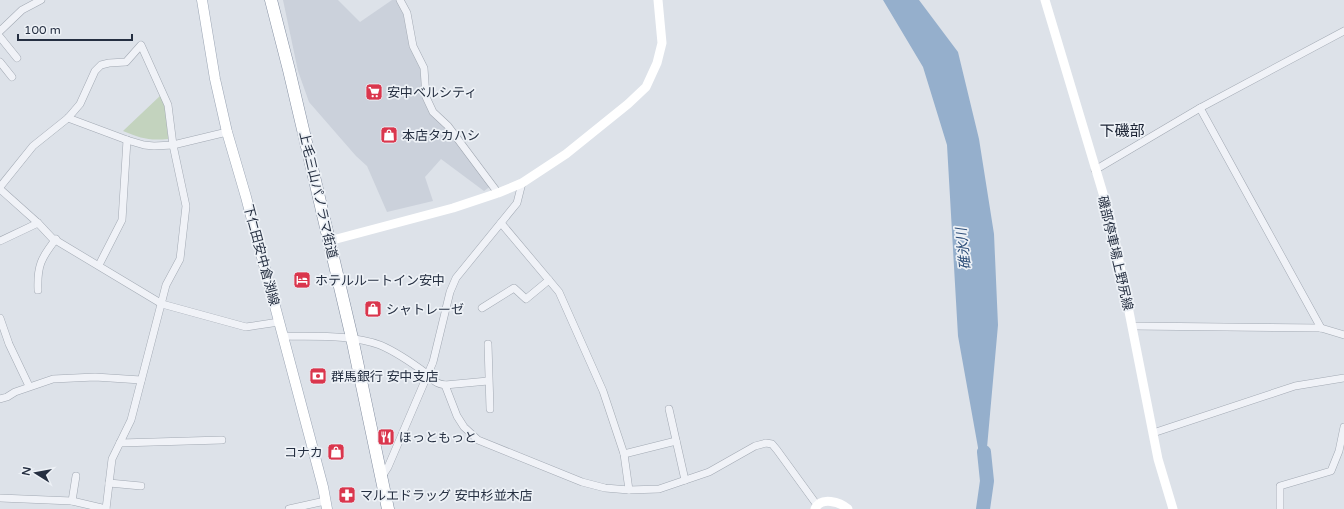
<svg xmlns="http://www.w3.org/2000/svg" width="1344" height="509" font-family="'Varela Round','Noto Sans JP',sans-serif">
<style>
.built{fill:#cbd1db}
.green{fill:#c3d3be}
.water{fill:#95afcc}
.lines{fill:none;stroke-linecap:round;stroke-linejoin:round}
.river{stroke:#95afcc;stroke-width:14}
.street-casing{stroke:#a2a9b3;stroke-width:8}
.primary-casing{stroke:#9ca6b5;stroke-width:11}
.highway-casing{stroke:#838ea0;stroke-width:13}
.street{stroke:#f0f2f7;stroke-width:7}
.secondary{stroke:#fff;stroke-width:9}
.primary{stroke:#fff;stroke-width:10}
.highway{stroke:#fff;stroke-width:12}
.labels{text-anchor:middle;stroke-width:3.5;stroke-linejoin:round;paint-order:stroke}
.poi-label{font-size:13px;fill:#252f41;stroke:#edf1f6;text-anchor:start}
.street-label{font-size:13px;fill:#252f41;stroke:#edf1f6}
.water-label{font-size:14px;font-style:italic;fill:#2c4d78;stroke:#edf1f6}
.quarter-label{font-size:15px;fill:#182031;stroke:#edf1f6}
</style>
<rect width="100%" height="100%" fill="#dde2e9"/>
<path class="built" d="M283,0H338L360,22L392,0H397L405,18L422,68L424,97L491,186L484,191L441,159L425,177L433,201L387,212L367,166L356,156L309,102L298,71Z"/>
<path class="green" d="M161,95L167,106L168,139C148,141 141,138 123,131Z"/>
<path class="water" d="M883,0H919L958,52L979,139L994,234L998,325L984,481L958,336L947,145L923,67Z"/>
<g class="lines">
<path class="river" d="M983,509L987,481L984,452"/>
<g class="street-casing">
<g id="street">
<path d="M400,0L407,13L413,46L424,68L426,97L433,112L448,126L498,193"/>
<path d="M0,31L22,10L41,0"/>
<path d="M0,37L17,58"/>
<path d="M0,62L12,77"/>
<path d="M1200,108L1321,328"/>
<path d="M68,118L127,140L144,145L154,146L173,145L227,132"/>
<path d="M1095,170L1200,108L1344,31"/>
<path d="M0,187L33,146L68,118L80,104L95,71L101,65L109,63L126,62L141,45L168,105L173,145L186,206L180,259L166,285L131,420L112,459L106,509"/>
<path d="M0,189L38,223L52,238L162,304L246,327L279,322"/>
<path d="M501,223L559,292L603,391L624,454L629,490"/>
<path d="M0,241L38,223"/>
<path d="M99,265L122,220L127,140"/>
<path d="M38,290C37,266 41,258 56,239"/>
<path d="M482,308L514,288L526,299L549,280"/>
<path d="M0,318L9,344L29,386"/>
<path d="M1132,326L1321,328L1344,335"/>
<path d="M283,336C315,337 350,334 380,345C394,351 415,365 427,374C435,381 434,383 445,385L457,416L464,427L478,440L582,482L605,488L629,490L659,489L709,472L755,446L766,443L772,444L777,450L817,505"/>
<path d="M488,344L490,409"/>
<path d="M445,385L488,381"/>
<path d="M0,399L7,397L15,392L53,379L95,377L141,380"/>
<path d="M669,409L685,480"/>
<path d="M1153,433L1295,386L1344,378"/>
<path d="M120,443L222,440"/>
<path d="M624,454L676,441"/>
<path d="M381,478L388,467L433,362L450,292L456,278L517,203L522,183"/>
<path d="M109,483L141,486"/>
<path d="M0,498L72,501L106,509"/>
<path d="M72,501L76,476"/>
<path d="M289,509L325,501"/>
<path d="M1280,509V486L1331,471L1339,451L1344,427"/>
</g>
</g>
<g class="primary-casing">
<path id="primary" d="M202,0L215,79L227,132L246,197L323,487L327,509"/>
</g>
<g class="highway-casing">
<path id="highway" d="M271,0L289,70L352,338L388,509"/>
</g>
<use href="#street" class="street"/>
<g class="secondary">
<path d="M1045,0L1111,220L1158,459L1173,509"/>
<path d="M329,241L453,208L498,193L522,183L566,154L628,104L646,87L657,63L662,43L658,0"/>
<path d="M815,509C821,496 840,502 848,509"/>
</g>
<use href="#primary" class="primary"/>
<use href="#highway" class="highway"/>
</g>
<defs>
<g id="supermarket-square" transform="scale(0.9)"><rect x="-9" y="-9" width="18" height="18" rx="4" fill="#da364d" stroke="#edf1f6"/><path d="M-6-5.5h2.5l.6 2H6L4.5 2H-2.5L-4.4-4H-6ZM-1.5 3.2a1.3 1.3 0 1 0 .1 0ZM3 3.2a1.3 1.3 0 1 0 .1 0Z" fill="#fff"/></g>
<g id="shop-square" transform="scale(0.9)"><rect x="-9" y="-9" width="18" height="18" rx="4" fill="#da364d" stroke="#edf1f6"/><path d="M-5-2.5h2.3a2.7 3.5 0 0 1 5.4 0H5L5.5 6h-11ZM-1.5-2.5h3a1.5 2.3 0 0 0-3 0Z" fill="#fff"/></g>
<g id="hotel-square" transform="scale(0.9)"><rect x="-9" y="-9" width="18" height="18" rx="4" fill="#da364d" stroke="#edf1f6"/><path d="M-6-4.5h1.5V1H6V5H4.5V3h-9V5H-6ZM-4 0a1.8 1.8 0 1 1 3.6 0ZM.5 0V-2.5h3Q6-2.5 6 0Z" fill="#fff"/></g>
<g id="bank-square" transform="scale(0.9)"><rect x="-9" y="-9" width="18" height="18" rx="4" fill="#da364d" stroke="#edf1f6"/><path d="M-6-4H6V4H-6ZM0-2.3a2.3 2.3 0 1 0 0 4.6a2.3 2.3 0 1 0 0-4.6Z" fill="#fff"/></g>
<g id="restaurant-square" transform="scale(0.9)"><rect x="-9" y="-9" width="18" height="18" rx="4" fill="#da364d" stroke="#edf1f6"/><path d="M-5-6h1v4h1v-4h1v4h1v-4h1v5L-1.5 .5V6h-2V.5L-5-1ZM5-6V6H3V1.5H1.5Q1.5-4 5-6Z" fill="#fff"/></g>
<g id="pharmacy-square" transform="scale(0.9)"><rect x="-9" y="-9" width="18" height="18" rx="4" fill="#da364d" stroke="#edf1f6"/><path d="M-2-6h4v4h4v4h-4v4h-4v-4h-4v-4h4Z" fill="#fff"/></g>
</defs>
<g fill-rule="evenodd">
<use href="#supermarket-square" x="374" y="92"/>
<use href="#shop-square" x="389" y="135"/>
<use href="#hotel-square" x="302" y="280"/>
<use href="#shop-square" x="373" y="309"/>
<use href="#bank-square" x="318" y="376"/>
<use href="#restaurant-square" x="386" y="437"/>
<use href="#shop-square" x="336" y="452"/>
<use href="#pharmacy-square" x="347" y="495"/>
</g>
<g class="labels">
<g class="poi-label">
<text x="387" y="97">安中ベルシティ</text>
<text x="402" y="140">本店タカハシ</text>
<text x="315" y="285">ホテルルートイン安中</text>
<text x="386" y="314">シャトレーゼ</text>
<text x="331" y="381">群馬銀行 安中支店</text>
<text x="399" y="442">ほっともっと</text>
<text x="323" y="457" text-anchor="end">コナカ</text>
<text x="360" y="500">マルエドラッグ 安中杉並木店</text>
</g>
<g class="street-label">
<text transform="translate(319 195) rotate(77)" y="5">上毛三山パノラマ街道</text>
<text transform="translate(1116 253) rotate(77)" y="5">磯部停車場上野尻線</text>
<text transform="translate(262 255) rotate(75)" y="5">下仁田安中倉渕線</text>
</g>
<g class="water-label">
<text transform="translate(963 249) rotate(-96)" y="5">碓氷川</text>
</g>
<g class="quarter-label">
<text x="1122" y="136">下磯部</text>
</g>
</g>
<g transform="translate(36 473) rotate(281)" stroke="#edf1f6" stroke-width="3" paint-order="stroke">
<path d="M0-3L7 15L0 10L-7 15Z" fill="#252f41"/>
<text y="-6" font-size="11" font-weight="bold" text-anchor="middle" fill="#252f41">N</text>
</g>
<path d="M18 34v6h114v-6" fill="none" stroke="#252f41" stroke-width="2"/>
<text x="24" y="34" font-size="12" fill="#252f41" stroke="#edf1f6" stroke-width="3" paint-order="stroke">100 m</text>
</svg>
